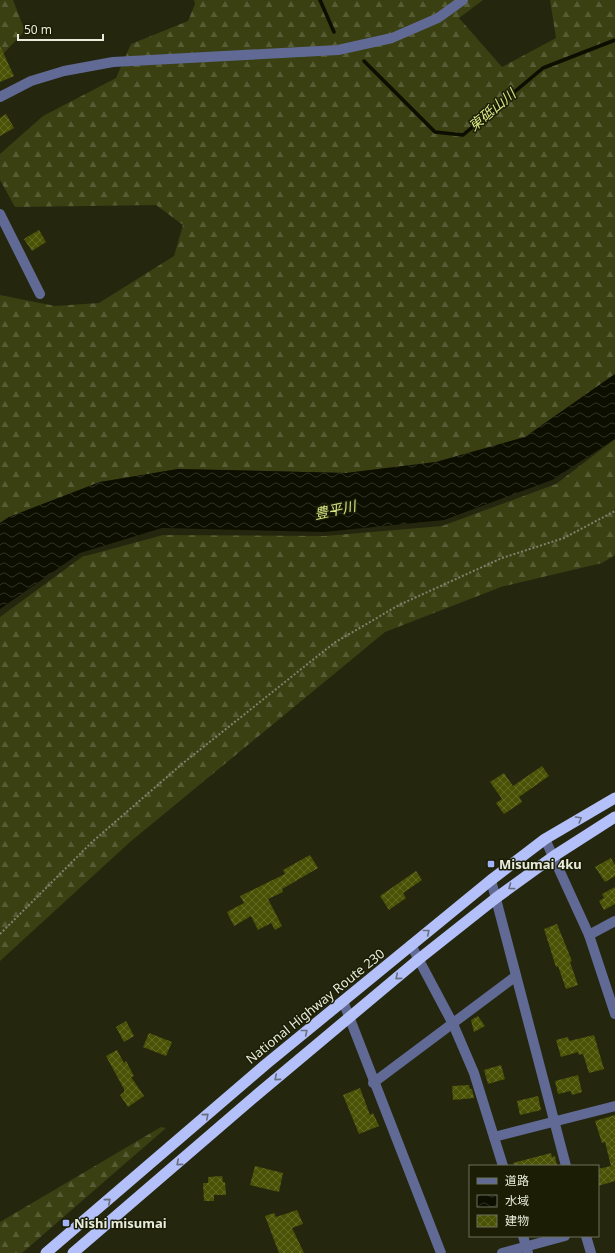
<svg xmlns="http://www.w3.org/2000/svg" width="615" height="1253" font-family="'Noto Sans','Noto Sans JP',sans-serif">
<style>
.forest{fill:url(#forest-firs)}
.water{fill:url(#water-waves)}
.lines{fill:none;stroke-linecap:round;stroke-linejoin:round}
.stream{stroke:#0c0e00;stroke-width:3.5}
.building{fill:url(#building-cross-hatch)}
.path{stroke:#7e826d;stroke-width:2;stroke-dasharray:2 2;stroke-linecap:butt}
.minor{stroke:#616a95;stroke-width:10}
.tertiary{stroke:#616a95;stroke-width:10}
.trunk{stroke:#b4c0f9;stroke-width:11}
.oneway{stroke:#686f7f}
.poi-dot{fill:#a3b2fd;stroke:#1b1e05;stroke-width:1.5}
.labels{text-anchor:middle;stroke-width:3;stroke-linejoin:round;paint-order:stroke}
.poi-label{font-size:13px;font-weight:bold;fill:#e8ecdc;stroke:#1b1e05;text-anchor:start}
.street-label{font-size:13px;fill:#e8ecdc;stroke:#1b1e05}
.water-label{font-size:14px;font-style:italic;fill:#d9e786;stroke:#1b1e05}
</style>
<defs>
<pattern id="forest-firs" width="22" height="20" patternUnits="userSpaceOnUse"><rect width="22" height="20" fill="#3a4011"/><path d="M5 1l3.5 6h-7zM16 11l3.5 6h-7z" fill="#565c33"/></pattern>
<pattern id="water-waves" width="16" height="10" patternUnits="userSpaceOnUse"><rect width="16" height="10" fill="#0c0e00"/><path d="M0 5q4-4 8 0t8 0" fill="none" stroke="#2f3125"/></pattern>
<pattern id="building-cross-hatch" width="8" height="8" patternUnits="userSpaceOnUse"><rect width="8" height="8" fill="#4a5205"/><path d="M0 0l8 8M0 8l8-8" fill="none" stroke="#646b29"/></pattern>
</defs>
<rect width="100%" height="100%" fill="#24270e"/>
<g class="forest">
<path d="M0,0H13L25,31L0,57Z"/>
<path d="M194,0H483L459,18L502,67L556,38L550,0H615V374L525,437L436,462L346,473L178,469L100,482L9,517L0,523V295L55,306L99,303L174,256L183,225L156,205L15,207L0,180V154L43,116L116,78L131,44L188,21L195,4Z"/>
<path d="M615,439V555L602,563L501,587L385,632L130,842L0,961V617L82,557L163,535L325,536L442,526L556,484Z"/>
<path d="M161,1127L166,1128L22,1253H0V1222Z"/>
</g>
<path class="water" d="M615,374V439L552,480L444,520L324,532L162,528L80,553L0,609V523L9,517L100,482L178,469L346,473L436,462L525,437Z"/>
<g class="lines">
<g class="stream">
<path d="M320,0L334,32"/>
<path d="M364,61L435,132L463,135L543,68L615,40"/>
</g>
</g>
<g class="building">
<path d="M0,46L14,76L0,82Z"/>
<path d="M6,114L14,128L0,136V118Z"/>
<path d="M39,230L46,242L32,251L24,239Z"/>
<path d="M542,766L549,776L519,797L522,802L504,814L496,803L502,799L490,782L504,773L513,786Z"/>
<path d="M310,855L318,868L282,889L283,892L268,899L282,926L275,930L271,923L258,930L251,916L234,926L227,912L244,903L240,896L285,874L283,870Z"/>
<path d="M611,858L615,865V876L605,882L595,867Z"/>
<path d="M416,871L422,880L403,893L406,898L389,910L380,896Z"/>
<path d="M615,887V904L604,910L599,901L604,898L602,894Z"/>
<path d="M557,924L572,961L570,962L578,985L566,989L558,966L556,967L544,929Z"/>
<path d="M478,1016L485,1026L474,1032L471,1020Z"/>
<path d="M126,1021L134,1036L124,1042L116,1027Z"/>
<path d="M149,1033L172,1042L166,1056L143,1047Z"/>
<path d="M594,1035L604,1069L589,1073L583,1054L579,1055L578,1052L561,1057L556,1040L568,1037L569,1041Z"/>
<path d="M117,1050L124,1063L126,1061L134,1076L131,1077L144,1096L128,1107L120,1095L124,1092V1089L106,1056Z"/>
<path d="M501,1065L505,1079L488,1084L484,1070Z"/>
<path d="M578,1075L582,1092L572,1095L571,1091L558,1094L555,1081Z"/>
<path d="M469,1085L470,1089H472L474,1098L453,1100L452,1086Z"/>
<path d="M360,1088L370,1115L373,1113L379,1126L359,1134L343,1095Z"/>
<path d="M538,1096L541,1110L520,1115L517,1101Z"/>
<path d="M615,1115V1181L598,1186V1169L611,1166L605,1142L602,1143L595,1121Z"/>
<path d="M551,1153L552,1157L555,1156L557,1166H514L513,1163Z"/>
<path d="M255,1166L283,1173L279,1192L250,1185Z"/>
<path d="M222,1176L223,1182H225L226,1195H214V1201H204L203,1183H208V1177Z"/>
<path d="M297,1210L303,1224L292,1228L304,1253H279L265,1216L274,1213L276,1217Z"/>
</g>
<g class="lines">
<path class="path" d="M0,934L92,842L182,764L334,643L399,605L502,558L564,538L615,511"/>
<g class="minor">
<path d="M0,214L40,294"/>
<path d="M491,880L566,1166"/>
<path d="M589,935L615,921"/>
<path d="M411,945L453,1024L474,1073L503,1166"/>
<path d="M343,1001L441,1253"/>
<path d="M373,1083L516,976"/>
<path d="M494,1137L615,1106"/>
<path d="M523,1236L528,1253"/>
<path d="M586,1236L591,1253"/>
<path d="M502,1253L565,1236"/>
</g>
<g class="tertiary">
<path d="M0,97L31,81L64,71L113,62L338,50L392,38L438,18L463,0"/>
<path d="M545,839L589,935L615,1014"/>
</g>
<g class="trunk">
<path d="M46,1253L265,1065L491,880L545,839L615,798"/>
<path d="M73,1253L259,1093L419,959L496,898L554,856L615,817"/>
</g>
</g>
<defs><path id="oneway-chevron" d="M-2-3.5L2.5 0L-2 3.5" fill="none" stroke-width="1.6" stroke-linecap="round" stroke-linejoin="round"/></defs>
<g class="oneway">
<use href="#oneway-chevron" transform="translate(579 819) rotate(-31)"/>
<use href="#oneway-chevron" transform="translate(511 887) rotate(144)"/>
<use href="#oneway-chevron" transform="translate(427 932) rotate(-39)"/>
<use href="#oneway-chevron" transform="translate(398 977) rotate(140)"/>
<use href="#oneway-chevron" transform="translate(305 1032) rotate(-39)"/>
<use href="#oneway-chevron" transform="translate(277 1078) rotate(140)"/>
<use href="#oneway-chevron" transform="translate(206 1116) rotate(-41)"/>
<use href="#oneway-chevron" transform="translate(179 1163) rotate(139)"/>
<use href="#oneway-chevron" transform="translate(108 1201) rotate(-40)"/>
</g>
<g class="poi-dot">
<rect x="487" y="860" width="8" height="8" rx="2"/>
<rect x="62" y="1219" width="8" height="8" rx="2"/>
</g>
<g class="labels">
<g class="poi-label">
<text x="499" y="869">Misumai 4ku</text>
<text x="74" y="1228">Nishi misumai</text>
</g>
<g class="street-label">
<text transform="translate(315 1006) rotate(-39)" y="5">National Highway Route 230</text>
</g>
<g class="water-label">
<text transform="translate(492 110) rotate(-40)" y="5">東砥山川</text>
<text transform="translate(335 510) rotate(-12)" y="5">豊平川</text>
</g>
</g>
<rect x="469" y="1165" width="130" height="72" fill="#1b1e05" stroke="#6d705b"/>
<rect x="477" y="1178" width="20" height="6" fill="#616a95" stroke="#6d705b"/>
<text x="505" y="1185" font-size="12" fill="#e8ecdc">道路</text>
<rect x="477" y="1195" width="20" height="12" fill="url(#water-waves)" stroke="#6d705b"/>
<text x="505" y="1205" font-size="12" fill="#e8ecdc">水域</text>
<rect x="477" y="1215" width="20" height="12" fill="url(#building-cross-hatch)" stroke="#6d705b"/>
<text x="505" y="1225" font-size="12" fill="#e8ecdc">建物</text>
<path d="M18 34v6h85v-6" fill="none" stroke="#e8ecdc" stroke-width="2"/>
<text x="24" y="34" font-size="12" fill="#e8ecdc" stroke="#1b1e05" stroke-width="3" paint-order="stroke">50 m</text>
</svg>
